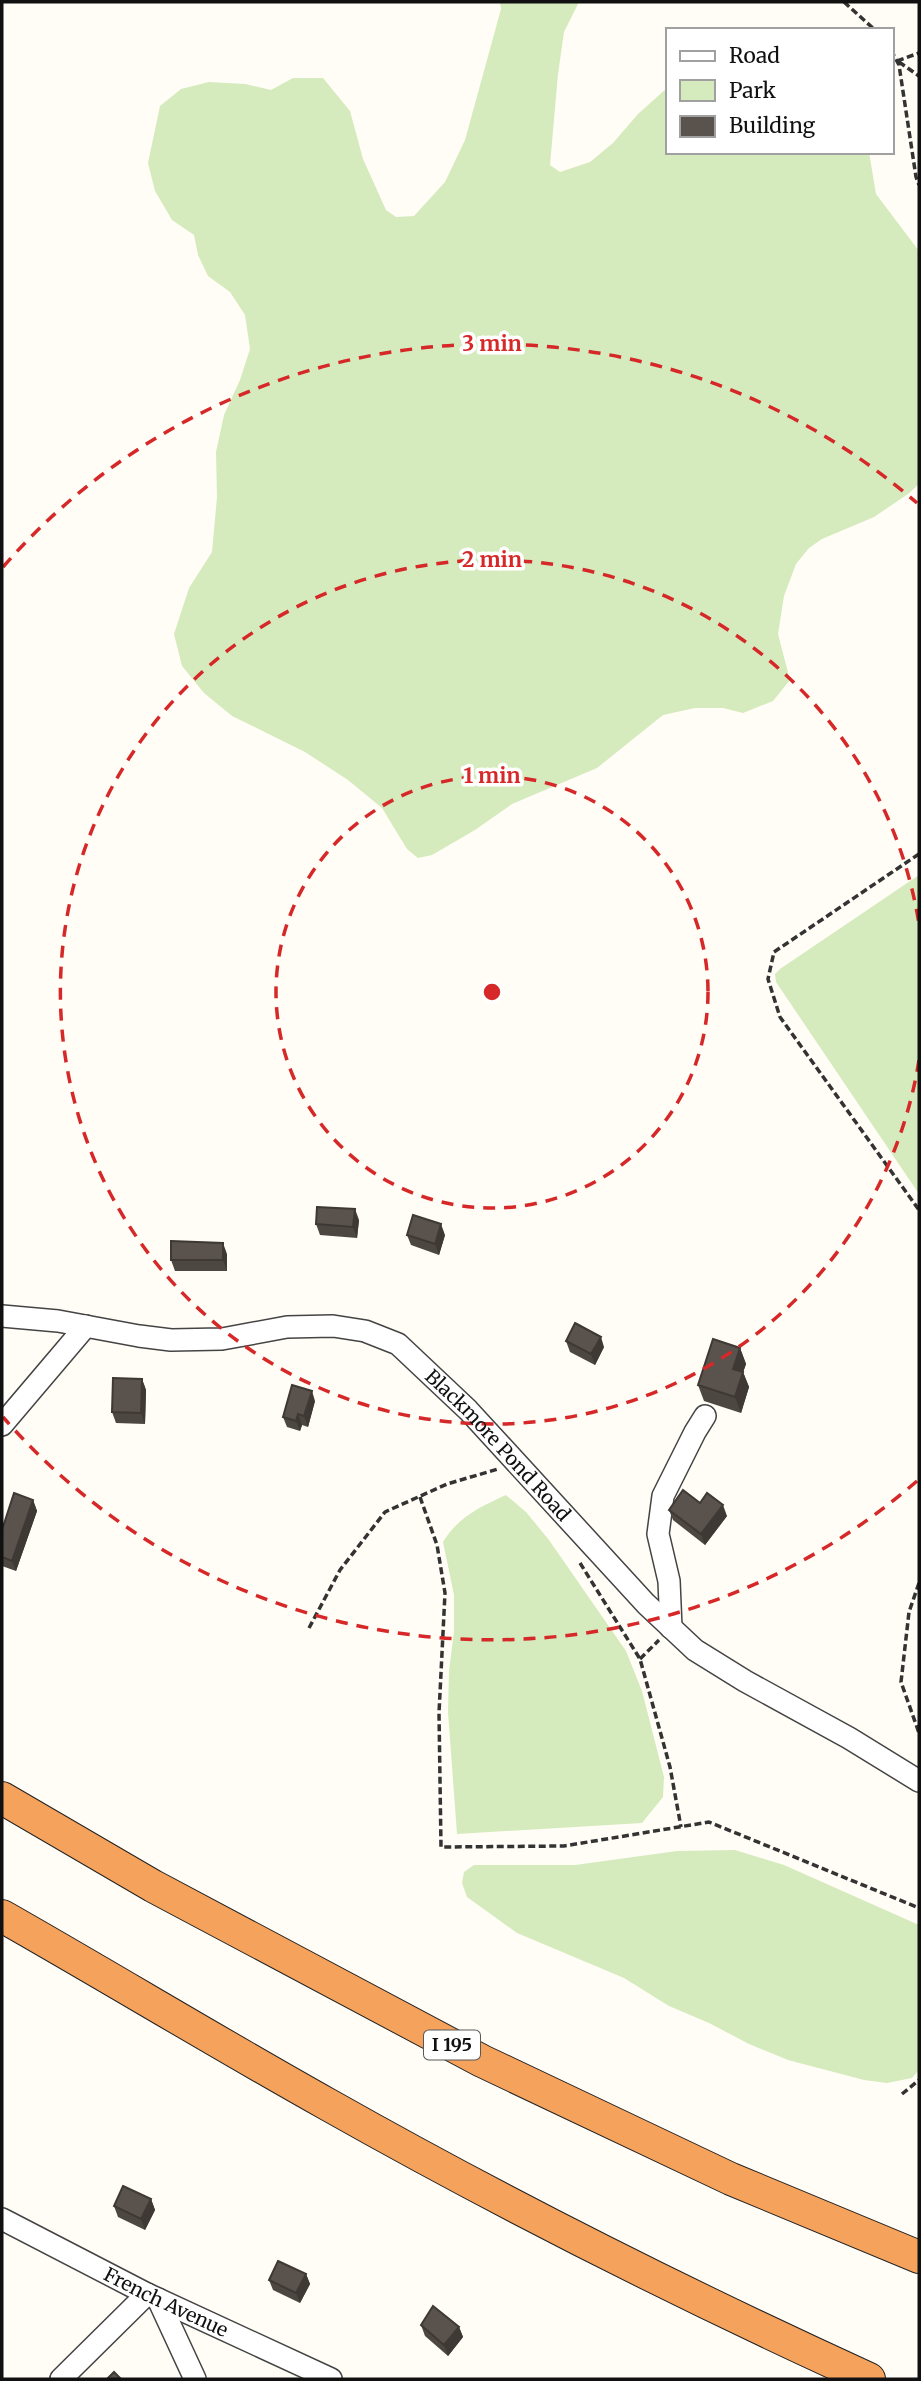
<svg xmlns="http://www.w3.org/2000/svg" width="921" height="2381" font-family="Merriweather,serif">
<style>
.green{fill:#d5ebbd}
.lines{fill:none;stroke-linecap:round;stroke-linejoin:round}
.minor-casing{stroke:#444;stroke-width:24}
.highway-casing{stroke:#222;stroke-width:34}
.path{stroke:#333;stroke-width:3.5;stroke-dasharray:7 3.5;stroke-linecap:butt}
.minor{stroke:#fff;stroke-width:21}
.highway{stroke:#f5a25d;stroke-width:32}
.wall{fill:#4d4742}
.shaded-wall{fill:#3f3936}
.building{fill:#5a524d;stroke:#3f3936;stroke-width:2}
.ring{fill:none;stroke:#d62828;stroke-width:3.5;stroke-dasharray:12 9}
.labels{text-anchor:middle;stroke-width:7;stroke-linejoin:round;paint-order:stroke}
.shield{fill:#fff;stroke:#585858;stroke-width:2}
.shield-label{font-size:18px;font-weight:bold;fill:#111}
.street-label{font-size:19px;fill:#111;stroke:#fff}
.centre{fill:#d62828;stroke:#fff;stroke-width:3.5}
.ring-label{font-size:21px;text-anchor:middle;font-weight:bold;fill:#d62828;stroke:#fff;stroke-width:7;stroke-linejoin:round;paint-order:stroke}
</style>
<rect width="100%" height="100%" fill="#fffdf5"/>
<g class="green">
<path d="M500,2H579L564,32L558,74L550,165L560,172L590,162L613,143L638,114L667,88V152H869L876,194L919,251V484L908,494L874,517L822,539L809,548L796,564L784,596L778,634L790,680L773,701L743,713L723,708H695L663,715L597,768L512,804L475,830L432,855L418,858L407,849L382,808L348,780L305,752L232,716L204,693L182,666L174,634L189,588L212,552L217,497L216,452L224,415L240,380L250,349L245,315L230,292L208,276L198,255L194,235L172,220L155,191L148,163L160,106L181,89L209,82L245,84L271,90L293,78H323L350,111L363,159L386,210L396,217L414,216L445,182L465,140L501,9Z"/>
<path d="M919,875V1194L776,982L775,974L780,969Z"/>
<path d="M506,1495L526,1512L549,1540L626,1651L642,1691L664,1777L663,1797L642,1823L457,1834L448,1712L449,1671L454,1631V1595L443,1542C458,1517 480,1507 506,1495Z"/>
<path d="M735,1850L784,1865L919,1925V2070L912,2078L887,2083L864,2080L788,2060L749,2044L709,2023L669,2006L624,1978L517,1933L467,1897L462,1883L464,1872L474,1865H575L677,1851Z"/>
</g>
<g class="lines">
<g class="minor-casing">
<g id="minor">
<path id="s1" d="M2,1316L58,1321L139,1336L171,1340L222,1339L287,1327L333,1326L365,1331L398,1344L468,1410L646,1604L695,1650L745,1681L849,1738L919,1781"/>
<path d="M2,1425L86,1326"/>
<path d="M671,1628L669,1581L658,1534L663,1496L695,1432L705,1416"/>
<path id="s2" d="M2,2219L147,2294L331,2379"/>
<path d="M158,2299L195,2379"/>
<path d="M61,2379L147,2294"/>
</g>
</g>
<g class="highway-casing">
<g id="highway">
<path d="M2,1798L153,1886L482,2061L731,2179L919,2257"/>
<path d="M2,1916C111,1978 218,2043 327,2104C504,2204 685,2295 869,2379"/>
</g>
</g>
<g class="path">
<path d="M844,2L875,30"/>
<path d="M891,50L899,65L916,177L919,185"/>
<path d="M897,61L919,53"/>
<path d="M899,62L919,76"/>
<path d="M919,854L774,952L768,979L780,1017L919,1210"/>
<path d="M420,1497L437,1545L445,1593L439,1713L441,1847L564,1846L709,1822L919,1908"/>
<path d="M580,1563L640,1659L670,1767L681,1827"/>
<path d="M919,1583L909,1612L901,1682L919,1733"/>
<path d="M309,1628L340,1570L385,1512L447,1484L498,1469"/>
<path d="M640,1659L659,1640"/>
<path d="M902,2094L919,2080"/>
</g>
<use href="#minor" class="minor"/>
<use href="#highway" class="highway"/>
</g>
<g class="wall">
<path d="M359,1220L357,1238L320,1235L316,1224Z"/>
<path d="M407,1235H445L439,1255L411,1245Z"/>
<path d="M227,1254V1271H175L171,1260Z"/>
<path d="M566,1341L604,1347L595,1365L570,1352Z"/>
<path d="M740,1348L746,1364L743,1372L749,1387L741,1413L704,1401L698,1385Z"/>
<path d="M142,1379L146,1390L145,1424L116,1423L112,1412Z"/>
<path d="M315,1401L308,1427L302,1425L300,1431L287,1427L283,1417Z"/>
<path d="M33,1500L37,1511L16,1571L2,1566V1530Z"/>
<path d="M700,1503L727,1516L705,1545L673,1520L669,1510Z"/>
<path d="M151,2199L155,2210L145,2230L118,2217L114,2206Z"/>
<path d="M306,2274L310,2284L300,2303L273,2290L269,2280Z"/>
<path d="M421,2325L459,2327L463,2337L448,2356L425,2336Z"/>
</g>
<g class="shaded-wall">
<path d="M355,1209L359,1220L357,1238L353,1227Z"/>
<path d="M441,1224L445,1235L439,1255L435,1244Z"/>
<path d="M223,1243L227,1254V1271L223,1260Z"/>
<path d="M601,1337L604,1347L595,1365L591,1354Z"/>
<path d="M740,1348L746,1364L739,1384L733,1369Z"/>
<path d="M743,1372L749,1387L741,1413L735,1397Z"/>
<path d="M142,1379L146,1390L145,1424L141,1413Z"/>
<path d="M312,1391L315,1401L308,1427L304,1416Z"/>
<path d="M298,1414L302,1425L300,1431L296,1421Z"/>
<path d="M33,1500L37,1511L16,1571L12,1561Z"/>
<path d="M723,1505L727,1516L705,1545L701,1534Z"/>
<path d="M151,2199L155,2210L145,2230L141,2219Z"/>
<path d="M306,2274L310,2284L300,2303L296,2293Z"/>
<path d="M459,2327L463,2337L448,2356L444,2345Z"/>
</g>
<g class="building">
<path d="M317,1207L355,1209L353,1227L316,1224Z"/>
<path d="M413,1215L441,1224L435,1244L407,1235Z"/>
<path d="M171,1241L223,1243V1260H171Z"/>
<path d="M575,1323L601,1337L591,1354L566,1341Z"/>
<path d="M713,1339L740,1348L733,1369L743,1372L735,1397L698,1385Z"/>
<path d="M113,1378L142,1379L141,1413L112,1412Z"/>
<path d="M292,1385L312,1391L304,1416L298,1414L296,1421L283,1417Z"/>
<path d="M683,1490L700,1503L707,1493L723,1505L701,1534L669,1510Z"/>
<path d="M14,1493L33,1500L12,1561L2,1557V1530Z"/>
<path d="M123,2186L151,2199L141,2219L114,2206Z"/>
<path d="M278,2261L306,2274L296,2293L269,2280Z"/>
<path d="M433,2306L459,2327L444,2345L421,2325Z"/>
<path d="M114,2372L121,2379H107Z"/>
</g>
<g class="ring">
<circle cx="492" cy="992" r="216"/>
<path d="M919 1060A432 432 0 1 1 919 924"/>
<path d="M917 1481A648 648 0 0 1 3 1417M3 567A648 648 0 0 1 917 503"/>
</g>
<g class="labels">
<rect class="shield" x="424" y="2030.5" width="56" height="29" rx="5"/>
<g class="shield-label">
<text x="452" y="2051">I 195</text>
</g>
<g class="street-label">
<text dy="7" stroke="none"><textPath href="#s1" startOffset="544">Blackmore Pond Road</textPath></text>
<text dy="7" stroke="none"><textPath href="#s2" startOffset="184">French Avenue</textPath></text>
</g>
</g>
<circle cx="492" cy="992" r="10" class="centre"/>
<g class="ring-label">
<text x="492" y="351">3 min</text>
<text x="492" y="567">2 min</text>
<text x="492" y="783">1 min</text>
</g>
<rect width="921" height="2381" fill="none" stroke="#111111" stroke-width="7"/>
<rect x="666" y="28" width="228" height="126" fill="#ffffff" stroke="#a0a0a0" stroke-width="2"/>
<rect x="680" y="51" width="35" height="10" fill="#ffffff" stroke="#a0a0a0" stroke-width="2"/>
<text x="729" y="63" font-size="21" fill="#111111">Road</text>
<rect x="680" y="80" width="35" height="21" fill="#d5ebbd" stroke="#a0a0a0" stroke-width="2"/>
<text x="729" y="98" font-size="21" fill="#111111">Park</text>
<rect x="680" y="116" width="35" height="21" fill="#5a524d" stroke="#a0a0a0" stroke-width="2"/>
<text x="729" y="133" font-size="21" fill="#111111">Building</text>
</svg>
